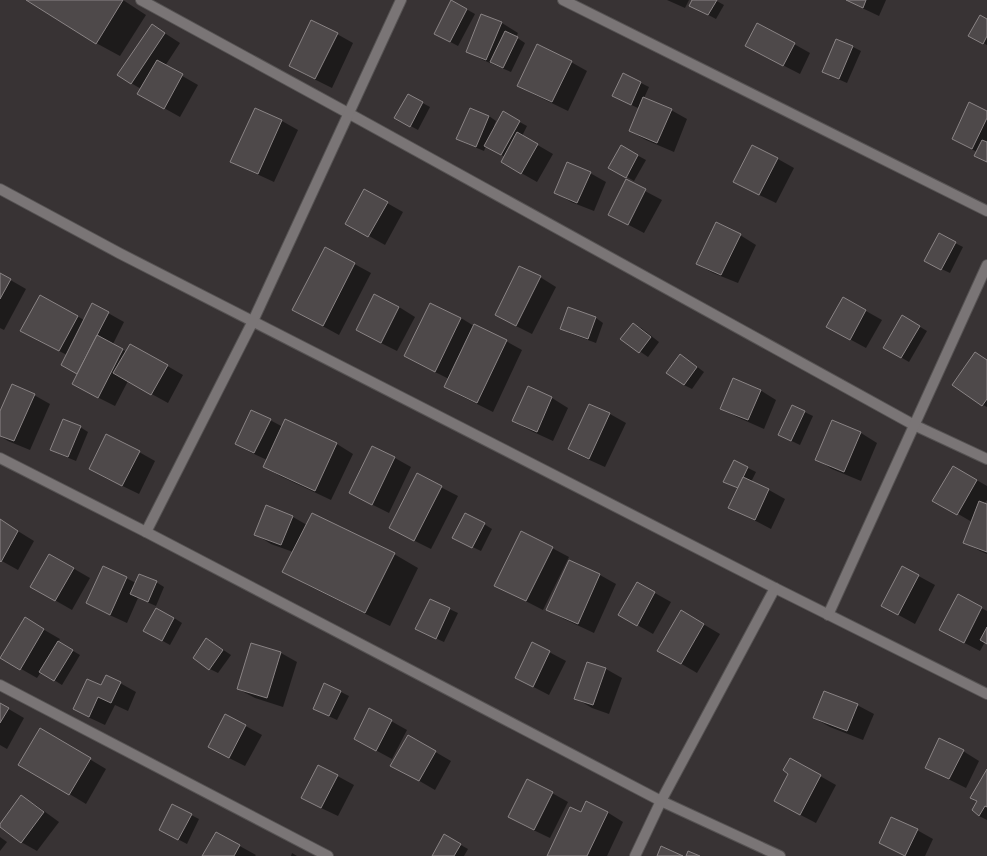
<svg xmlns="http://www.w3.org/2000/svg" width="987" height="856" font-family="'Asap Condensed',sans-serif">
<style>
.shadow{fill:#0007}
.building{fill:#4e494a;stroke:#8a8485}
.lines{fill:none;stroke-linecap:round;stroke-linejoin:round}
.street-casing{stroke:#555252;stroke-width:12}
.street{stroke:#7a7576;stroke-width:10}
</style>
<rect width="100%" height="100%" fill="#383334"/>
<g class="shadow">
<path d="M28,0H123L146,15L120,56L96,43Z"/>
<path d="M667,0H689L685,8Z"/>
<path d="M694,0H715L724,5L716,19L699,10Z"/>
<path d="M848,0H886L879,16L860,7Z"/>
<path d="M452,1L475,14L458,46L443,38Z"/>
<path d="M481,15L502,23L518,33L516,37L525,43L511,72L483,60L467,51Z"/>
<path d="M987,20V45L970,36Z"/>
<path d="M152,25L180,43L165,66L198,85L180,117L155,103L141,89L131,83Z"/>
<path d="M337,34L353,43L332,88L306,75L290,66Z"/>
<path d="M837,40L853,47L861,51L847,83L831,76L823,71Z"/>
<path d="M794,44L810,53L800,74L763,55Z"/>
<path d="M571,62L587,71L568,111L535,95L518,86Z"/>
<path d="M623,74L649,87L644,98L671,110L687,119L674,152L646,140L630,131L640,109L621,100Z"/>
<path d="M408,95L430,107L418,130L396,118Z"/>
<path d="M987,112V162L977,152L953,139Z"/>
<path d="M503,113L527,126L522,136L553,154L537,182L502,162L505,157L486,146L484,151L465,143L457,139L489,116L496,121L494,126H496Z"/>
<path d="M282,121L298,130L274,182L248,170L232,161Z"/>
<path d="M753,146L778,159L794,168L776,203L751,191Z"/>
<path d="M622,147L646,160L634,181L610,167Z"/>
<path d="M590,173L606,182L594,211L571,202L555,192Z"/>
<path d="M626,181L662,200L644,233L625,223Z"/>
<path d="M387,203L403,212L385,245L362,232Z"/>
<path d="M740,235L756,245L738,283L713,273L697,264Z"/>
<path d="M955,243L963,247L950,273L933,265Z"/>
<path d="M325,248L371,273L339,335L293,310Z"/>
<path d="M0,274L26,289L4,330L0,328Z"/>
<path d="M540,277L556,287L532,334L512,324Z"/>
<path d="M843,298L882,320L866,348L844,336Z"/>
<path d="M399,307L415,317L397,351L373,339Z"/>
<path d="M569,308L596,318L603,323L596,343L569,333L561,328Z"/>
<path d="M108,313L124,322L113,344L127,352L131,345L183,375L168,403L128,381L115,406L89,393L78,374L62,364L67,355L37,340L77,316L84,320Z"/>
<path d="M903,317L927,331L909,362L885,348Z"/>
<path d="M461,318L474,326L506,341L522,350L493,412L461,396L445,387L449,379L421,365L405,356Z"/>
<path d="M633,324L641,328L659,342L648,357L622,339Z"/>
<path d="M976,353L987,360V407L983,405Z"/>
<path d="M688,360L704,372L692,389L684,385Z"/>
<path d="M528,388L552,398L568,408L553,441L529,430L513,421Z"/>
<path d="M760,390L776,400L764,429L737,417L721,408Z"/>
<path d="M34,395L50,404L30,450L8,441L0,436V413Z"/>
<path d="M589,405L610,414L626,423L605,467L585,458L569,449Z"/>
<path d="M792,406L813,416L800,445L779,435Z"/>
<path d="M270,420L283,427L286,421L337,444L353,454L331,500L280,476L264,467L267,460L252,453L236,444Z"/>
<path d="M832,421L861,433L877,443L861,481L832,469L816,459Z"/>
<path d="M80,427L88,432L76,461L59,454L52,450Z"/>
<path d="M373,447L395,458L411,467L389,513L367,502Z"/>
<path d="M139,452L155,461L139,494L106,478L90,469Z"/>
<path d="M954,467L987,486V500L984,504L987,505V554L980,551L964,542L972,522L934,500Z"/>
<path d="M748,468L756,472L751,482L769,490L785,499L771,529L746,516L730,507L738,489L733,486Z"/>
<path d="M417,475L458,496L431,549L407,537Z"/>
<path d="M266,506L293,517L307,525L394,554L418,568L390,626L307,585L284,571L293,552L271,544L255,534Z"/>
<path d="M0,520L34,541L18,570L0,560Z"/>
<path d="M484,524L492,529L481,551L462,542Z"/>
<path d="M521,533L552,548L569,557L543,610L512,594L496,585Z"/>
<path d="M50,555L90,578L72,610L32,587Z"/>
<path d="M569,561L600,575L616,584L594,633L564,619L548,610Z"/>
<path d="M104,567L136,583L156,582L164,587L156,606L138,598L127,623L103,612L87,603Z"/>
<path d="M902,567L935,585L915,624L882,606Z"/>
<path d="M637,583L671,602L653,634L620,615Z"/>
<path d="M958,596L987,611V643L985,642L980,651L957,639Z"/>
<path d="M430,600L458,613L444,642L424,633Z"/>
<path d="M681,611L720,634L697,673L658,650Z"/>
<path d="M174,618L182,623L170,645L152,635Z"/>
<path d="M41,628L60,639L58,642L80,655L62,685L41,672L37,678L2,658Z"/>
<path d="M207,639L231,655L218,673L210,669Z"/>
<path d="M549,652L566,661L549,695L516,678Z"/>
<path d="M281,653L297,662L283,707L255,698L238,689Z"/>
<path d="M606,669L622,678L609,714L592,708L575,698Z"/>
<path d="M120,683L136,692L128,711L115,705L105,725L90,718L74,709L102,687Z"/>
<path d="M325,684L349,696L337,720L322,713Z"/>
<path d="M0,704L24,718L7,749L0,745Z"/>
<path d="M857,705L874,714L863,740L830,727L814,718Z"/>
<path d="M226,715L262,735L245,766L225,756Z"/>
<path d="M391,721L407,730L392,759L355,739Z"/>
<path d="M41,730L106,769L86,804L20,764Z"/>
<path d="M408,736L451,761L435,790L392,765Z"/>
<path d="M963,751L979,761L966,788L942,776L926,767Z"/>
<path d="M319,766L354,785L338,816L319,807Z"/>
<path d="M987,771V820L979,816L973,810L979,801Z"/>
<path d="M820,776L836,785L816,823L791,810Z"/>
<path d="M552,793L568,802L550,838L525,826L509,817Z"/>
<path d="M21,796L37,806L59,822L37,851L21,842L0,826Z"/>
<path d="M607,812L623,822L607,856H548L582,813Z"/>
<path d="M191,815L199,819L187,844L168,834Z"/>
<path d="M917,830L933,839L925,856H905L880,842Z"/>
<path d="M216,833L256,855L255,856H204Z"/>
<path d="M445,836L468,849L464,856H434Z"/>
<path d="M0,837L7,842L0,851Z"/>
<path d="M292,853L297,856H291Z"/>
</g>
<g class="building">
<path d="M26,0H123L96,44Z"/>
<path d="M451,0L467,9L450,42L434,34Z"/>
<path d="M692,0H717L708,15L689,6Z"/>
<path d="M846,0H866L863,8Z"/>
<path d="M481,14L502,22L486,60L466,52Z"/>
<path d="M980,15L987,19V36L983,44L968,36Z"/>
<path d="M311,20L338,33L315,79L289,66Z"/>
<path d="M757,23L795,43L783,66L745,46Z"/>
<path d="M152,24L165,33L131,84L117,75Z"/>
<path d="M505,31L518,37L503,68L490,62Z"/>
<path d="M836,39L853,46L839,79L822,72Z"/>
<path d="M537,44L572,61L552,102L517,86Z"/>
<path d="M157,60L183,74L164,109L137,94Z"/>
<path d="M623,73L641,82L631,105L612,96Z"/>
<path d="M408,94L423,102L410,127L394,118Z"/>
<path d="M643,97L672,109L657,143L629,131Z"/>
<path d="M969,102L987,111V118L972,149L952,139Z"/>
<path d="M255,108L282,120L258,174L230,162Z"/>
<path d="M470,108L489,116L476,147L456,139Z"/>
<path d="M503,111L520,121L501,155L484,146Z"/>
<path d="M517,132L538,144L521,174L501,162Z"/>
<path d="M982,140L987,142V162L974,156Z"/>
<path d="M621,145L638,155L626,178L608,168Z"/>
<path d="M752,145L778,158L759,195L733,182Z"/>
<path d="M567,162L591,172L577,203L554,193Z"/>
<path d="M626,179L646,189L628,225L608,215Z"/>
<path d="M364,189L388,202L368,237L345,224Z"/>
<path d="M716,222L741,234L721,275L696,264Z"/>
<path d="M939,233L956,242L941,270L924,261Z"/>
<path d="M325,247L355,263L323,326L292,310Z"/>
<path d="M519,266L541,276L516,326L495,315Z"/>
<path d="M0,273L11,279L0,299Z"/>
<path d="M374,294L399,307L381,343L356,330Z"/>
<path d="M40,295L78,316L59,351L20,331Z"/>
<path d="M843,297L866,310L850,340L826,327Z"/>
<path d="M92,303L109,312L77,374L61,365Z"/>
<path d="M430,303L461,318L435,372L404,356Z"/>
<path d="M568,307L596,317L588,339L560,329Z"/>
<path d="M902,315L920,326L901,358L883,348Z"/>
<path d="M633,323L651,337L639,353L620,339Z"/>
<path d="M474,324L507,340L477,403L444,387Z"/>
<path d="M97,335L123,349L98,398L72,384Z"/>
<path d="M130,344L168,365L151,395L113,373Z"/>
<path d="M975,352L987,360V399L982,406L952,385Z"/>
<path d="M680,354L697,367L684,385L666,373Z"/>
<path d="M733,378L761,390L748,420L720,409Z"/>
<path d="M12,384L35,394L14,441L0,436V411Z"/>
<path d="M528,386L552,397L537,432L512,421Z"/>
<path d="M589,404L610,413L589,459L568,449Z"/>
<path d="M792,405L805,411L791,441L778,435Z"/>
<path d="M251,410L271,419L254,453L235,444Z"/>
<path d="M63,419L81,426L68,457L50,450Z"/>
<path d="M285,419L337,443L315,491L263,467Z"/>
<path d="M832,420L861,432L844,472L815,460Z"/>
<path d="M106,434L140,451L122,486L89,469Z"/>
<path d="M372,446L395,457L372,505L349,493Z"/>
<path d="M734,460L748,467L738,488L723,482Z"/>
<path d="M953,466L977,480L957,515L932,501Z"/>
<path d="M417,473L442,486L414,541L389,528Z"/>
<path d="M743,477L769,489L755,520L728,508Z"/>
<path d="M979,501L987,504V552L963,543Z"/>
<path d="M266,505L293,516L281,545L254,535Z"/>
<path d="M312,513L395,553L365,613L282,572Z"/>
<path d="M465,513L485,523L472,548L452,538Z"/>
<path d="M0,519L18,531L1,562L0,561Z"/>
<path d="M521,531L553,547L526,601L494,586Z"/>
<path d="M49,554L74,568L55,601L30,587Z"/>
<path d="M569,560L600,574L578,624L546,610Z"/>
<path d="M103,566L127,577L110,615L86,603Z"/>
<path d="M902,566L919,575L898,615L881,606Z"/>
<path d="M139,574L157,581L148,602L130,594Z"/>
<path d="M637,582L655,592L637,626L618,615Z"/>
<path d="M958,594L982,607L964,643L939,630Z"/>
<path d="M430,599L450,608L436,639L415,629Z"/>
<path d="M156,608L174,618L162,641L143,631Z"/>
<path d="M681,610L704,624L681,664L657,651Z"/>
<path d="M25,617L44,629L20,670L0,658Z"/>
<path d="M987,627V644L980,640Z"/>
<path d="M206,638L223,650L209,670L193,658Z"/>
<path d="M58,641L73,650L54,681L39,672Z"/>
<path d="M532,642L550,651L533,687L515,678Z"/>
<path d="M251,643L281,652L267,698L237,689Z"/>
<path d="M587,662L606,668L593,705L574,699Z"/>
<path d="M106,675L121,682L111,703L98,697L89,717L73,709L87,679L101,685Z"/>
<path d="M324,683L341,691L329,716L313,709Z"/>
<path d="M824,691L858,704L847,731L813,718Z"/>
<path d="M0,703L9,708L0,723Z"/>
<path d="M369,708L392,720L376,751L354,739Z"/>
<path d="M225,714L246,725L229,758L208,747Z"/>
<path d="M40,728L91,758L69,795L18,765Z"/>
<path d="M408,735L436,751L419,781L390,766Z"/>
<path d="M939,738L964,750L949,779L925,768Z"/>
<path d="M790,758L821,775L800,815L774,801L788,774L783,770Z"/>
<path d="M318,765L338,775L321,808L301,798Z"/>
<path d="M987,769V807L985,806L979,816L972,810L977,801L970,798Z"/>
<path d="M527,779L553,792L534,830L508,817Z"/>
<path d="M21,795L44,812L21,843L0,827V824Z"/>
<path d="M586,801L608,812L587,856H547L570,807L581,812Z"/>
<path d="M172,804L192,814L178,840L159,830Z"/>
<path d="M891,817L918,829L905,856L879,843Z"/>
<path d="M216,832L240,845L234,856H202Z"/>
<path d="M444,834L461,844L454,856H432Z"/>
<path d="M661,846L683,856H657Z"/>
<path d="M688,851L700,856H686Z"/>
</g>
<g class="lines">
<g class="street-casing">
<g id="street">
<path d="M141,0L348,113L914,425L987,459"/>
<path d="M563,0L987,211"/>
<path d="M0,189L119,253L775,588L987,694"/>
<path d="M0,458L146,532L661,801L780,856"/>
<path d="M146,532L253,321L401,0"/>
<path d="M828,615L987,265"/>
<path d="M0,685L328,856"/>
<path d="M635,856L661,801L775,588"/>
</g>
</g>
<use href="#street" class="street"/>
</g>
</svg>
